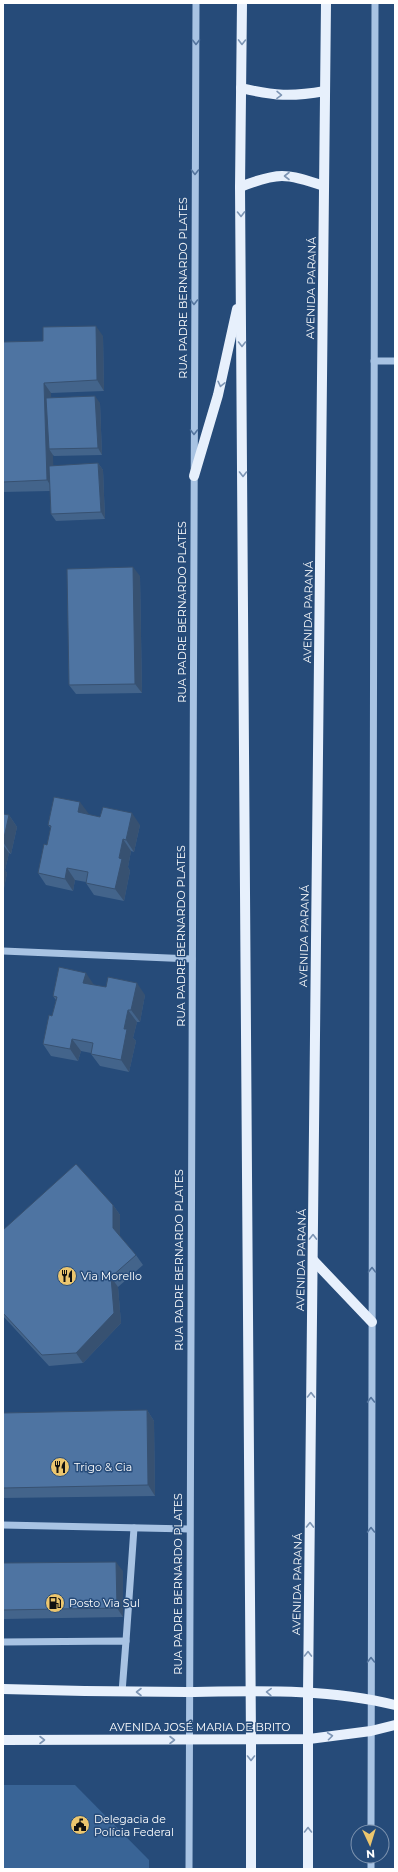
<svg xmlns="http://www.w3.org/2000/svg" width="398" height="1872" font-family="Montserrat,sans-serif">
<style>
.green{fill:#396496}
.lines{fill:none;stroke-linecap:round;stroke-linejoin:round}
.minor{stroke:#a8c3e3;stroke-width:7}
.major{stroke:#e7f0fc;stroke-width:10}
.wall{fill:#43648b}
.shaded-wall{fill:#375171}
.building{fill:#4e74a2;stroke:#375171}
.oneway{stroke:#54759e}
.oneway2{stroke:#7d95b4}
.labels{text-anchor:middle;stroke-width:3;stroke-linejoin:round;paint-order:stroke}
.street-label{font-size:11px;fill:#fff;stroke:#264b79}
.poi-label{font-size:11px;fill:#fff;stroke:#264b79;text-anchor:start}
</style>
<rect width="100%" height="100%" fill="#264b79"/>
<path class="green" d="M3,1785H75L149,1860V1869H3Z"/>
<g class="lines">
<g class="minor">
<path d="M374,361H395"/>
<path d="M3,951L192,959"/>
<path d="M3,1525L189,1529"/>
<path d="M126,1641L134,1528"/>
<path d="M3,1642L126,1641L122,1692"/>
<path d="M371,1832L375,3"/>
<path d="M371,1856V1869"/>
<path d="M189,1869L196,3"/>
</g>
<g class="major">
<path d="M242,3L240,187L251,1739V1869"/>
<path d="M241,88C275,96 291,97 325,91"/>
<path d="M240,187C278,172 286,173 324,186"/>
<path d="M194,476L218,395L237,309"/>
<path d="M313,1260L372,1322"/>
<path d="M3,1689C64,1691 126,1692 187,1692C256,1691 328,1688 395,1705"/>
<path d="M3,1740L309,1739L371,1731L395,1725"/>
<path d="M308,1869V1693L326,3"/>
</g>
</g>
<g class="wall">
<path d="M103,336L104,391L51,393V398L100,403L102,455L54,456L53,455V466L98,463L103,470L105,519L56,521L51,514L50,491L3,492V342L43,341Z"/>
<path d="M140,576L142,693L76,694L69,685Z"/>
<path d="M3,814L9,815L17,827L11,854L9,853L5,870L7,873L3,893Z"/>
<path d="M89,814L88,815L140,825L134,852L131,851L128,867L130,871L124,901L94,895L86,883V882L75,880L73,891L46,885L38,873L47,845L51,829L48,825Z"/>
<path d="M94,985L145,995L140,1022H137L133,1038L136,1041L129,1072L100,1066L91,1054V1053L81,1051L78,1061L51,1056L43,1044L52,1016L56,1000L53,996Z"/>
<path d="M113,1205L120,1215V1237L136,1255L143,1265L118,1287L121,1323L83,1363L49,1366L3,1316V1230Z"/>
<path d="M147,1410L154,1421L155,1496L3,1498V1413Z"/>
<path d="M3,1563L123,1571V1617L3,1619Z"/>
</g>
<g class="shaded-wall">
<path d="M96,326L103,336L104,391L97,380Z"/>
<path d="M44,383L51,393L53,449H49L53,455L54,491L47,480Z"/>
<path d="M95,396L100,403L102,455L98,448Z"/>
<path d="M98,463L103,470L105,519L101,512Z"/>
<path d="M133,567L140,576L142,693L135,684Z"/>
<path d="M80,802L89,814L86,824L78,812Z"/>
<path d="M132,813L140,825L134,852L126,840Z"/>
<path d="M9,815L17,827L11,854L3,842Z"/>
<path d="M123,839L131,851L128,867L130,871L124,901L115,889L119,858Z"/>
<path d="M3,845L9,853L5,870L7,873L3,893Z"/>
<path d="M67,868L75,880L73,891L65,879Z"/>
<path d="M86,973L94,985L92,995L83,983Z"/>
<path d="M137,983L145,995L140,1022L131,1010Z"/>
<path d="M128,1010L137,1022L133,1038L136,1041L129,1072L121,1060L124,1029Z"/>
<path d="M72,1039L81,1051L78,1061L70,1049Z"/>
<path d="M113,1205L120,1215V1239L113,1228Z"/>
<path d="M111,1277L118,1287L121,1323L83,1363L76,1353Z"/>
<path d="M147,1410L154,1421L155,1496L148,1485Z"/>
<path d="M116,1562L123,1571V1617L117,1608Z"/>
</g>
<g class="building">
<path d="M96,326L97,380L44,383L47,480L3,482V342L43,341V327Z"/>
<path d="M95,396L98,448L49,449L46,398Z"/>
<path d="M98,463L101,512L51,514L49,466Z"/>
<path d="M133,567L135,684L69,685L67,569Z"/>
<path d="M54,797L80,802L78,812L100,817L103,807L132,813L126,840L123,839L119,858L122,859L115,889L86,883L88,872L67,868L65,879L38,873L44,844L47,845L51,826L48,825Z"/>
<path d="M3,814L9,815L3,842Z"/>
<path d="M59,967L86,973L83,983L106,987L108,977L137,983L131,1010H128L124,1029H127L121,1060L91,1054L93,1043L72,1039L70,1049L43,1044L49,1015L52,1016L57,997L53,996Z"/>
<path d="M76,1164L113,1205V1228L136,1255L111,1277L114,1313L76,1353L42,1355L3,1313V1230Z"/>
<path d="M147,1410L148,1485L3,1488V1413Z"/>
<path d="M116,1562L117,1608L3,1610V1563Z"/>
</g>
<defs><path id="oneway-chevron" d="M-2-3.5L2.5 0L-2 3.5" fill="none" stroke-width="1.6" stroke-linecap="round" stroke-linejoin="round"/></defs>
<g class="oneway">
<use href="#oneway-chevron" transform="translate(196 42) rotate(90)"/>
<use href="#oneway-chevron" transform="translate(195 172) rotate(90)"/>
<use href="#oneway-chevron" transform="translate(194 302) rotate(90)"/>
<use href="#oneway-chevron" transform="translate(194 432) rotate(90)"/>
<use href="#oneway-chevron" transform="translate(372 1270) rotate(-90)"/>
<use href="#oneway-chevron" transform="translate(371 1400) rotate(-90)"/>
<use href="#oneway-chevron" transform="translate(371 1530) rotate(-90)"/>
<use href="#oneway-chevron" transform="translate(371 1660) rotate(-90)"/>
</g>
<g class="oneway2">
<use href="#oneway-chevron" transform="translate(242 42) rotate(91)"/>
<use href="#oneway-chevron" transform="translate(279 95) rotate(1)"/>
<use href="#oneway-chevron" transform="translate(287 176) rotate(-180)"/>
<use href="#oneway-chevron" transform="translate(241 214) rotate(89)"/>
<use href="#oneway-chevron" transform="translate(242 344) rotate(90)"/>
<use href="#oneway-chevron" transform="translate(221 384) rotate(103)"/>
<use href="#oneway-chevron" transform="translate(243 474) rotate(90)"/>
<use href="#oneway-chevron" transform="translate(313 1237) rotate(-89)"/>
<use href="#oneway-chevron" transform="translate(311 1395) rotate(-89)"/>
<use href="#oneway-chevron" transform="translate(310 1525) rotate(-89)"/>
<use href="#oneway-chevron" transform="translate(308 1654) rotate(-89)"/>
<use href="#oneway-chevron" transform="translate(139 1692) rotate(180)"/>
<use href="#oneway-chevron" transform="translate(269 1692) rotate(-178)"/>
<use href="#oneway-chevron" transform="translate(330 1736) rotate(-7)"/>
<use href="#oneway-chevron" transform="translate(42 1740)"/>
<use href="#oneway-chevron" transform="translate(172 1740)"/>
<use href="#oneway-chevron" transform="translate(251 1758) rotate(90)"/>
<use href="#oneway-chevron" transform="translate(308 1830) rotate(-90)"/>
</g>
<defs>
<g id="restaurant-disc" transform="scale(1)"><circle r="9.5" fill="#ecc66e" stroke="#264b79"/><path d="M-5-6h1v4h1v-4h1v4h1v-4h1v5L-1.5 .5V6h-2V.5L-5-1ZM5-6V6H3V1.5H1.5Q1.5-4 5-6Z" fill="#111"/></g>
<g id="fuel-disc" transform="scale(1)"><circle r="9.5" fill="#ecc66e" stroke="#264b79"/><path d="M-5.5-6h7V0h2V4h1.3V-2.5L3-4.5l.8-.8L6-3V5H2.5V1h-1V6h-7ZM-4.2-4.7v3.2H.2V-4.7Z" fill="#111"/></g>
<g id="civic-disc" transform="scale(1)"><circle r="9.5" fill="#ecc66e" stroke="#264b79"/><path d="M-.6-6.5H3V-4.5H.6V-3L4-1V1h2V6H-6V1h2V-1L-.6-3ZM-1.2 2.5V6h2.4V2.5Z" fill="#111"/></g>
</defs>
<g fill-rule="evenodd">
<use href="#restaurant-disc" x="67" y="1276"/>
<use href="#restaurant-disc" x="60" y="1467"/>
<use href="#fuel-disc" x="55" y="1603"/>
<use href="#civic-disc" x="80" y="1825"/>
</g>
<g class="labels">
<g class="street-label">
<text transform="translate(183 288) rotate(-90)" y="4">RUA PADRE BERNARDO PLATES</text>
<text transform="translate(311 288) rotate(-89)" y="4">AVENIDA PARANÁ</text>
<text transform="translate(182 612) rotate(-90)" y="4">RUA PADRE BERNARDO PLATES</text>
<text transform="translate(308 612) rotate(-89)" y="4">AVENIDA PARANÁ</text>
<text transform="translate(181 936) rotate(-90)" y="4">RUA PADRE BERNARDO PLATES</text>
<text transform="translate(304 936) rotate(-89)" y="4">AVENIDA PARANÁ</text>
<text transform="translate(179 1260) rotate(-90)" y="4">RUA PADRE BERNARDO PLATES</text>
<text transform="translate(301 1260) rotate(-89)" y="4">AVENIDA PARANÁ</text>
<text transform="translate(178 1584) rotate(-90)" y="4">RUA PADRE BERNARDO PLATES</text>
<text transform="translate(297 1584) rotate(-89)" y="4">AVENIDA PARANÁ</text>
<text x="200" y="1731">AVENIDA JOSÉ MARIA DE BRITO</text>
</g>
<g class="poi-label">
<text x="81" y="1280">Via Morello</text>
<text x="74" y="1471">Trigo &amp; Cia</text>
<text x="69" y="1607">Posto Via Sul</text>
<text x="94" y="1823">Delegacia de<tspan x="94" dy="13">Polícia Federal</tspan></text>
</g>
</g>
<rect width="398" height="1872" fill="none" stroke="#ffffff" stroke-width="8"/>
<g transform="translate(370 1844) rotate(176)"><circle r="19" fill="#264b79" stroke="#7d93af"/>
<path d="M0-3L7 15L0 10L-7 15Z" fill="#ecc66e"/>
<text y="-6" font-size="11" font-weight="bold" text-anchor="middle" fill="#ffffff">N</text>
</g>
</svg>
